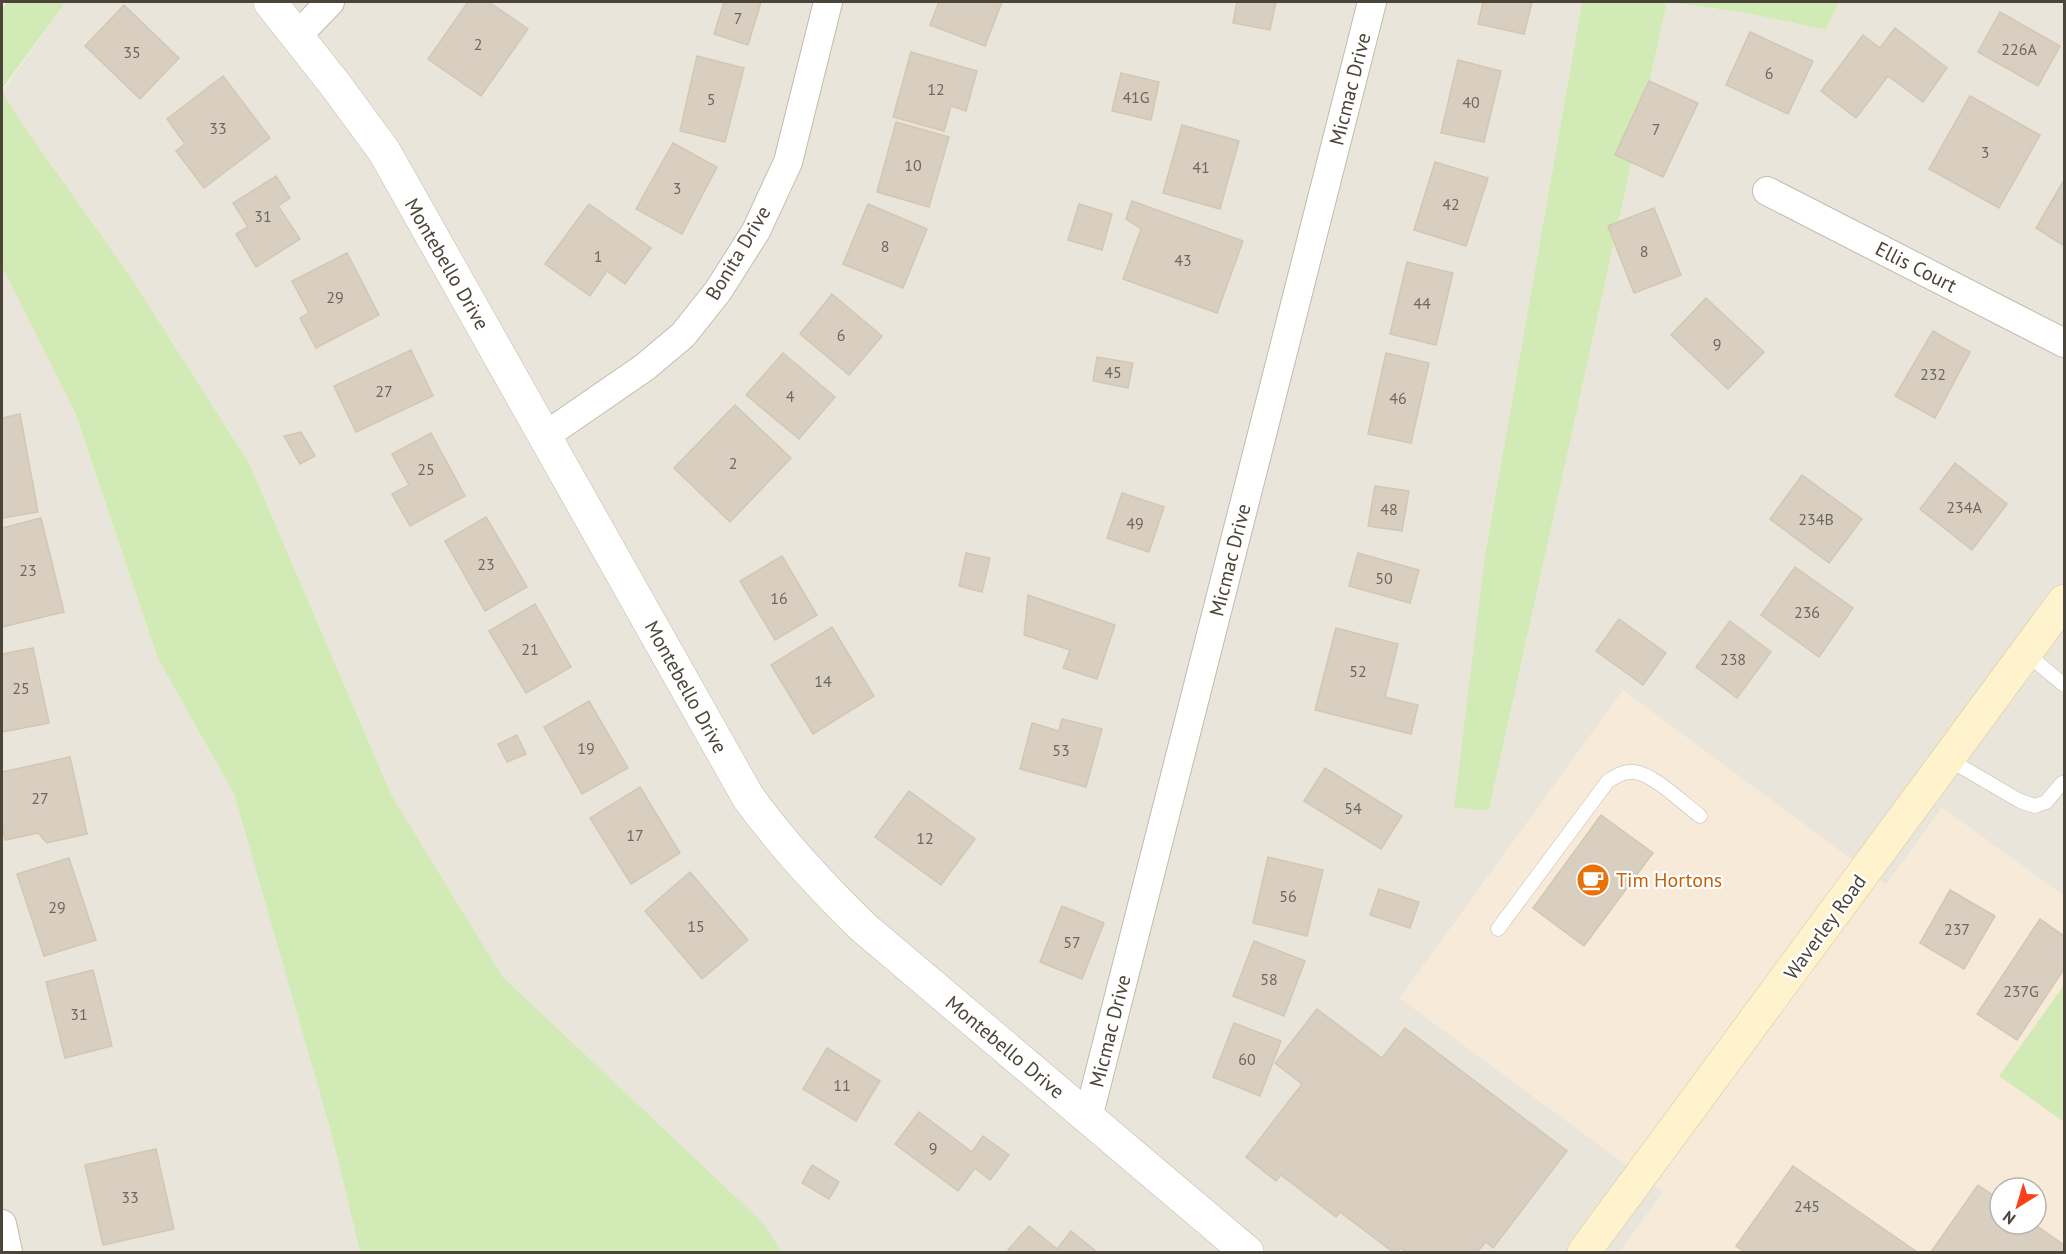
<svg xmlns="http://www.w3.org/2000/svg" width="2066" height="1254" font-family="'PT Sans',sans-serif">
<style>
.residential{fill:#eae5da}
.commercial{fill:#f7ead8;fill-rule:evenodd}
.green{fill:#d2eab5}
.building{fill:#d8cfc1;stroke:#d3c7b4;stroke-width:1.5}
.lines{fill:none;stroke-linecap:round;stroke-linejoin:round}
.service-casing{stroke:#c2bbae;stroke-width:15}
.minor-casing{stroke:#c2bbae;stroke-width:30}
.tertiary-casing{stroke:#c2bbae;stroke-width:34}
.secondary-casing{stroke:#d6c79b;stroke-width:34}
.service{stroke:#fff;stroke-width:14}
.minor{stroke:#fff;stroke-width:28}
.tertiary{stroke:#fff;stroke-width:33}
.secondary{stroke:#fff3cd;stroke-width:33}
.labels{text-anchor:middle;stroke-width:4.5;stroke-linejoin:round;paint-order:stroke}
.number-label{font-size:16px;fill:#6e675b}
.street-label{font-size:20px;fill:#4b4439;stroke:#fff}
.food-label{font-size:20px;fill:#c56008;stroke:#fff;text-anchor:start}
</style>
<rect width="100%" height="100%" fill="#f6f3ec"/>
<g class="residential">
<path d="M66,2H1582L1486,549L1489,810L1667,2L1741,12L1826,30L1839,2H2064V896L1942,808L1886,885L1623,691L1400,998L1663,1192L1620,1252H782L761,1222L502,976L392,796L249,463L130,276L23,125L2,91Z"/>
<path d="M2,267L76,415L158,659L234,794L331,1132L360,1252H2Z"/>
</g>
<path class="commercial" d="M1623,690L1886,885L1942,808L2064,896V985L1999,1076L2064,1122V1252H1620L1663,1192L1400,998ZM2000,1188H2036V1224H2000Z"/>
<g class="green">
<path d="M7,2H66L2,89V8Z"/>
<path d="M1582,2H1839L1826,30L1741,12L1667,2L1489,810L1454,808L1486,549Z"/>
<path d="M2,91L23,125L130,276L249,463L392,796L502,976L762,1222L782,1252H360L331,1132L234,794L158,659L76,415L2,267Z"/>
<path d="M2064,985V1122L1999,1076Z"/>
</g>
<g class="building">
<path d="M468,2H489L528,29L481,96L428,59Z"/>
<path d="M724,2H761L748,45L714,34Z"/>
<path d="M939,2H1002L985,46L930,25Z"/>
<path d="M1237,2H1276L1270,30L1233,23Z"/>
<path d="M1483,2H1532L1524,34L1478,24Z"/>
<path d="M124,5L179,58L140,99L85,46Z"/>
<path d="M2000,12L2060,46L2038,86L1978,52Z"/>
<path d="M1895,28L1947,68L1923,102L1888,76L1856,118L1821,91L1863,35L1880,48Z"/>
<path d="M1750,32L1813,61L1788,114L1726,85Z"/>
<path d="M911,52L977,71L966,111L951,106L944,131L893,117Z"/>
<path d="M697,56L744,68L725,142L680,131Z"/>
<path d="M1458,60L1501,71L1484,142L1441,133Z"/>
<path d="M1121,73L1159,82L1151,120L1112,111Z"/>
<path d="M223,76L270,138L204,188L176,151L185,144L167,119Z"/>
<path d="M1649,81L1698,103L1663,177L1615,155Z"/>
<path d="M1970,96L2040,135L1999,208L1929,169Z"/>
<path d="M896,122L949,137L929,207L877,192Z"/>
<path d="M1182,125L1239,141L1220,209L1163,193Z"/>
<path d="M673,143L717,167L682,234L636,209Z"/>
<path d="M1435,162L1488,178L1466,246L1414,230Z"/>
<path d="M276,176L290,198L278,206L300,239L256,267L236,234L248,227L233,203Z"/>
<path d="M2064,180V246L2036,228Z"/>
<path d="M1132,201L1243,241L1217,313L1123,279L1141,229L1126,219Z"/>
<path d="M589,204L651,248L625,284L607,271L590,296L545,264Z"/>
<path d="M868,204L927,229L903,288L843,264Z"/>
<path d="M1079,204L1112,214L1102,250L1068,240Z"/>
<path d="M1654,208L1681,275L1634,293L1608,226Z"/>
<path d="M347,253L379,315L316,348L300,318L309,313L292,281Z"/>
<path d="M1407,262L1453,273L1436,345L1390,334Z"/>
<path d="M832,294L882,336L849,375L800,334Z"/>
<path d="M1706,298L1764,352L1728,389L1671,335Z"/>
<path d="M1933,331L1970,352L1935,418L1895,396Z"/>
<path d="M411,350L433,396L356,432L334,386Z"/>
<path d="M783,353L835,397L799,439L746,395Z"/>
<path d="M1386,353L1429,363L1411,443L1368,434Z"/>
<path d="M1097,357L1133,363L1128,388L1093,381Z"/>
<path d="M735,405L791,458L730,522L674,468Z"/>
<path d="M20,414L38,512L2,518V418Z"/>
<path d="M301,432L315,456L300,464L284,436Z"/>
<path d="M431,433L465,496L410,526L392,494L409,485L392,454Z"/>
<path d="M1955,463L2007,504L1972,550L1920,509Z"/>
<path d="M1802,475L1862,519L1829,563L1770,519Z"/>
<path d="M1375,486L1409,491L1402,531L1368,526Z"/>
<path d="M1122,493L1164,507L1149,552L1107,538Z"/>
<path d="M486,517L527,587L485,611L445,541Z"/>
<path d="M41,518L64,612L2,627V528Z"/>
<path d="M966,553L990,558L982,592L959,586Z"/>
<path d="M1358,553L1419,570L1410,603L1349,586Z"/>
<path d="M782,556L817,615L775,640L740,581Z"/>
<path d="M1795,567L1853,608L1819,657L1761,615Z"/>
<path d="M1028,595L1115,625L1097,679L1063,668L1070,650L1024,635Z"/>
<path d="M535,604L571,667L526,693L489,631Z"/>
<path d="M1619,619L1666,653L1643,685L1596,651Z"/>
<path d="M1730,621L1771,652L1737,698L1696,667Z"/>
<path d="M832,627L874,696L813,734L771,665Z"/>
<path d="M1336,628L1398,644L1385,697L1418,705L1411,734L1315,710Z"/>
<path d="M33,648L49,723L2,732V654Z"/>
<path d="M589,701L628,768L582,794L544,727Z"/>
<path d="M1062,719L1102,729L1086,787L1020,769L1032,723L1059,731Z"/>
<path d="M517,735L526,754L507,762L498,744Z"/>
<path d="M70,757L87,834L47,843L38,833L5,840L2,824V772Z"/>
<path d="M1325,768L1402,816L1381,849L1304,801Z"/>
<path d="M640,787L680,853L631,884L590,818Z"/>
<path d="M909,791L975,839L941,885L875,837Z"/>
<path d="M1601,815L1653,853L1584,946L1533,908Z"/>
<path d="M1268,857L1323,870L1307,936L1253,923Z"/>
<path d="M69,858L96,940L44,956L17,874Z"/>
<path d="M690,872L748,940L702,979L645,911Z"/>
<path d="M1379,889L1419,902L1410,928L1370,915Z"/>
<path d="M1950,890L1995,916L1964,969L1920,943Z"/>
<path d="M1062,906L1104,923L1082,979L1040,962Z"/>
<path d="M2040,919L2064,936V969L2017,1040L1977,1014Z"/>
<path d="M1254,941L1305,961L1284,1016L1233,996Z"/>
<path d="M93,970L112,1046L65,1058L46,982Z"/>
<path d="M1317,1009L1382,1058L1405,1028L1567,1151L1493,1248L1486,1242L1477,1252H1407L1400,1248L1397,1252H1393L1340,1212L1336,1217L1281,1175L1276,1181L1246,1157L1302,1084L1275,1063Z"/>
<path d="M1234,1023L1281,1041L1260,1096L1213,1077Z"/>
<path d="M827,1048L880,1081L856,1121L803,1089Z"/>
<path d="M919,1112L972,1152L983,1136L1009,1155L990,1180L975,1168L958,1191L895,1144Z"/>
<path d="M156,1149L174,1229L103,1245L85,1165Z"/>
<path d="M812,1165L839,1182L829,1199L802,1183Z"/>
<path d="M1793,1166L1917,1252H1745L1736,1246Z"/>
<path d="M1978,1185L2000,1200V1224H2034L2064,1245V1252H1931Z"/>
<path d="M1029,1226L1057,1249L1071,1231L1097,1252H1011L1008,1250Z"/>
</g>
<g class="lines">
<g class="service-casing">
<g id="service">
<path d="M2026,653L2064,685"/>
<path d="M1948,759L2020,801L2035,806L2046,802L2062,783L2064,785"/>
<path d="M1498,929L1608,781C1616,776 1624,771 1634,772C1652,773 1684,804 1700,816"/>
</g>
</g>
<g class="minor-casing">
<g id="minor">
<path d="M298,35L330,2"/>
<path d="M1767,191L2064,343"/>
<path d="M545,436L645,367L683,335L718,291L756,231L788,162L828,2"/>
<path d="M1088,1118L1372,2"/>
<path d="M2,1224L8,1252"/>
</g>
</g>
<g class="tertiary-casing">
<path id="tertiary" d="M270,2L337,87L384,151L748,797C782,844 821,886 863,927L1247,1252"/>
</g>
<g class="secondary-casing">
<path id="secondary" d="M1584,1252L2064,601"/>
</g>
<use href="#service" class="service"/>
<use href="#minor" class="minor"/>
<use href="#tertiary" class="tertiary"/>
<use href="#secondary" class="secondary"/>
</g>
<defs>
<g id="cafe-disc" transform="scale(1.725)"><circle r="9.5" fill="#e8710a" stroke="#fff"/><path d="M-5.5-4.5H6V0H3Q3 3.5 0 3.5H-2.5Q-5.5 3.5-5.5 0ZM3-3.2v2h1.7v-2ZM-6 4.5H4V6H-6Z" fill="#fff"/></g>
</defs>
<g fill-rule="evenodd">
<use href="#cafe-disc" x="1593" y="880"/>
</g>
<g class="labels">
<g class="number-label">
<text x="738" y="24">7</text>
<text x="478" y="50">2</text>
<text x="2019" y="55">226A</text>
<text x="132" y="58">35</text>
<text x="1769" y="79">6</text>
<text x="936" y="95">12</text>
<text x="1136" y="103">41G</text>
<text x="711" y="105">5</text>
<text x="1471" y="108">40</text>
<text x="218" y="134">33</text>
<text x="1656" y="135">7</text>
<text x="1985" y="158">3</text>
<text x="913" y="171">10</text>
<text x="1201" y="173">41</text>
<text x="677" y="194">3</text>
<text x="1451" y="210">42</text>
<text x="263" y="222">31</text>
<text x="885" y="252">8</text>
<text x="1644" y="257">8</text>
<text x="598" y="262">1</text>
<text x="1183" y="266">43</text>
<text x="335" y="303">29</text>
<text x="1422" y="309">44</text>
<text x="841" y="341">6</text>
<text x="1717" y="350">9</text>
<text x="1113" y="378">45</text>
<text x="1933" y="380">232</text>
<text x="384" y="397">27</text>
<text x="790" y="402">4</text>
<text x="1398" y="404">46</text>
<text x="733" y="469">2</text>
<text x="426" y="475">25</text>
<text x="1964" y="513">234A</text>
<text x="1389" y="515">48</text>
<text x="1816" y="525">234B</text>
<text x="1135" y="529">49</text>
<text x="486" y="570">23</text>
<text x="28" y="576">23</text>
<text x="1384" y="584">50</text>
<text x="779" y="604">16</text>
<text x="1807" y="618">236</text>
<text x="530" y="655">21</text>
<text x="1733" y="665">238</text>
<text x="1358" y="677">52</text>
<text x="823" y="687">14</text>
<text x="21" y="694">25</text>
<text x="586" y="754">19</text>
<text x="1061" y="756">53</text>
<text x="40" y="804">27</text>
<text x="1353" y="814">54</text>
<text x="635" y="841">17</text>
<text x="925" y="844">12</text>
<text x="1288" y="902">56</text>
<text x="57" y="913">29</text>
<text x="696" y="932">15</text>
<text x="1957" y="935">237</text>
<text x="1072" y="948">57</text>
<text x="1269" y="985">58</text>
<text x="2021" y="997">237G</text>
<text x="79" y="1020">31</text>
<text x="1247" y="1065">60</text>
<text x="842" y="1091">11</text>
<text x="933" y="1154">9</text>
<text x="130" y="1203">33</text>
<text x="1807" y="1212">245</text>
</g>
<g class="street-label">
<text transform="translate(1350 89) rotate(-76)" y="7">Micmac Drive</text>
<text transform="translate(738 253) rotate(-59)" y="7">Bonita Drive</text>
<text transform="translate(447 264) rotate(60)" y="7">Montebello Drive</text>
<text transform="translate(1916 267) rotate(27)" y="7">Ellis Court</text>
<text transform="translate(1230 560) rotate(-76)" y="7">Micmac Drive</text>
<text transform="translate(686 687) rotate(61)" y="7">Montebello Drive</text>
<text transform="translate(1825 927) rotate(-54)" y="7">Waverley Road</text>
<text transform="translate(1110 1031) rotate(-76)" y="7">Micmac Drive</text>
<text transform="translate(1005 1047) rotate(40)" y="7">Montebello Drive</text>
</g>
<g class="food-label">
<text x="1616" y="887">Tim Hortons</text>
</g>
</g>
<rect width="2066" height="1254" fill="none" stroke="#4b4439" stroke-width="6"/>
<g transform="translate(2018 1206) rotate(217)"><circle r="28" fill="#ffffff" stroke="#b7b4b0" stroke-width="1.5"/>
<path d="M0-4.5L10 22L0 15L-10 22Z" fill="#fc3f1d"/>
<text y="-9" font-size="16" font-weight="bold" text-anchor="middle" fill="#4b4439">N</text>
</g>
</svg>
